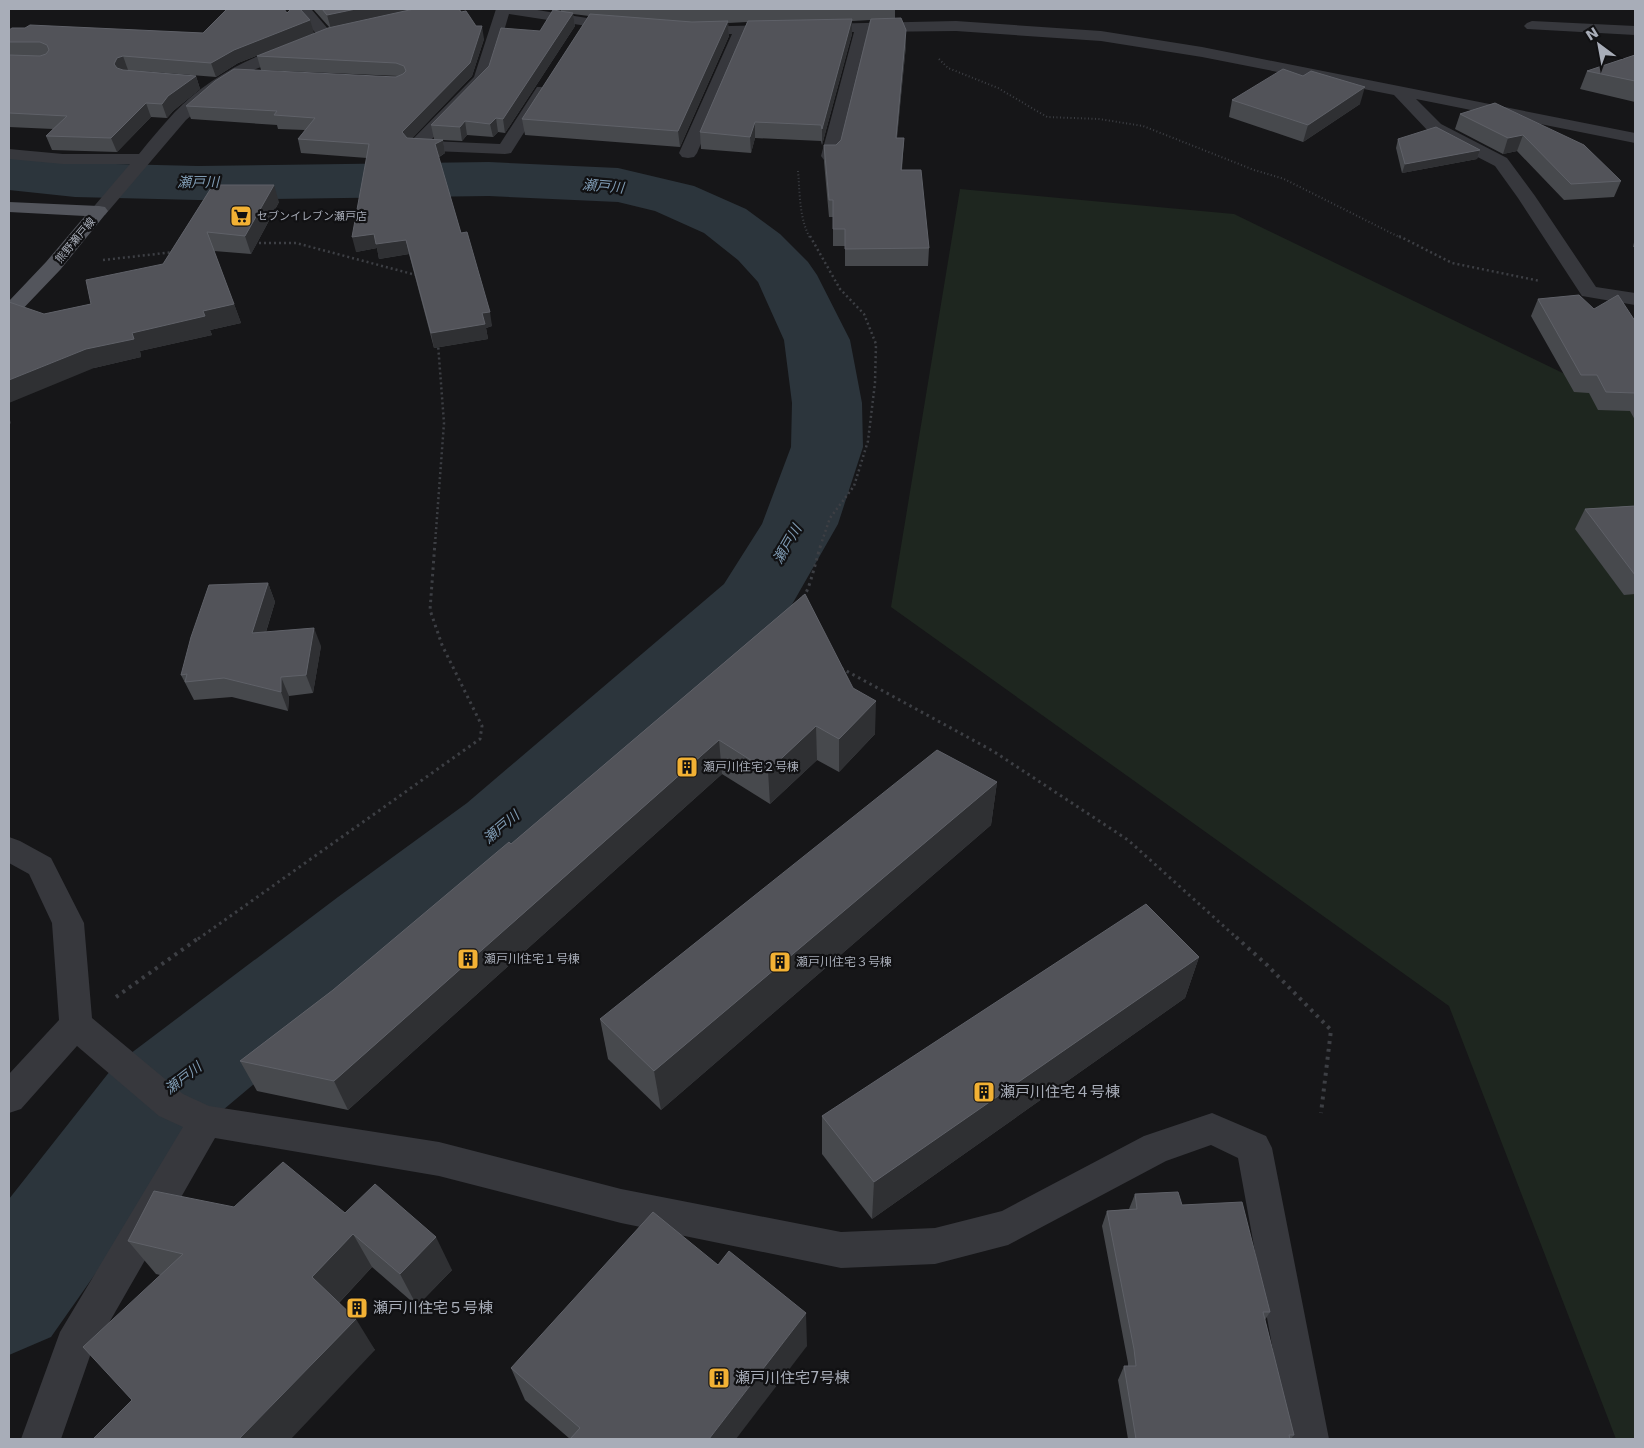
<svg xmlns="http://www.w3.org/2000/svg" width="1644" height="1448" font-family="'DejaVu Sans','Noto Sans JP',sans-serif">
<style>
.green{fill:#1e261f}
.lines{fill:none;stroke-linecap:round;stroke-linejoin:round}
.river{fill:#2c353c;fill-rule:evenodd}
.path-far3{stroke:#3d3f44;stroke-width:2;stroke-dasharray:1 2.5;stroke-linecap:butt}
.path-far2{stroke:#3d3f44;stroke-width:2.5;stroke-dasharray:2 3;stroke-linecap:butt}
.path-far1{stroke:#3d3f44;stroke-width:3;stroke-dasharray:2.5 4;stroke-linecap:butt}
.path{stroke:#3d3f44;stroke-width:4;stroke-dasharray:3 5;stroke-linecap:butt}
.minor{fill:#37383d;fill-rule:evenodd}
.major{fill:#53555c;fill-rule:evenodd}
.wall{fill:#47494d}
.shaded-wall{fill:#2f3033}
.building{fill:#525359;stroke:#5f6168}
.labels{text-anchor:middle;stroke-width:4.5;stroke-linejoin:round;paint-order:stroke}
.far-poi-label{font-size:11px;fill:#a8adb8;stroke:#111113;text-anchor:start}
.far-street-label{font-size:11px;fill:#a8adb8;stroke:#111113}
.poi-label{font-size:12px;fill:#a8adb8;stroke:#111113;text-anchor:start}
.water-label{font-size:14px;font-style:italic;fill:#7f9bb3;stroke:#111113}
.near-poi-label{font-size:15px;fill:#a8adb8;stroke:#111113;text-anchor:start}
</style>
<rect width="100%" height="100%" fill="#161618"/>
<path class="green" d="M960,189L1234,214L1635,408V1439H1616L1449,1006L891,607Z"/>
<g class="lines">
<path class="river" d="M9,156L75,163L198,166L489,162L618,168L694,186L746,209L780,234L808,262L817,275L850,340L862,403L863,447L838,524L782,622L533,855L408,955L192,1136L51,1337L9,1355V1199L114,1066L338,897L467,803L724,584L762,524L791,447L792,403L784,340L758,282L738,260L704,233L655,211L618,202L489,196L198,200L75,197L9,190Z"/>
<g class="path-far3">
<path d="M939,59L948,68L998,88L1047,117L1099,119L1143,126L1254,170L1284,179L1401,238"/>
<path d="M798,171C800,193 799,218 810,238"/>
</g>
<g class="path-far2">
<path d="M810,236L840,289L864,314L876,344L875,383L868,441L854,486L830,518L821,544"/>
<path d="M1399,236L1452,263L1540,281"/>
<path d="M254,243H296L416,275"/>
<path d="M103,260L174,252"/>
<path d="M435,544L444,423L438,344"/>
</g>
<g class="path-far1">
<path d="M803,597C810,591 817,554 822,542"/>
<path d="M841,668L993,751L1128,840L1238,939"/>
<path d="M198,939L480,739L482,726L442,645L430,610L435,542"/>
</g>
<g class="path">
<path d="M1236,937L1267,965L1331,1030L1321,1113"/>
<path d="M116,997L200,937"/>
</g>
<g class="minor">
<path d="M294,9L312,10L334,36L331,39H321Z"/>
<path d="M496,9H531L587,18L622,20L627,21L629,24L627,27L622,28L587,26L509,14L490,78L430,141L500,144L537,87H549L551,90L511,153L505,154L410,150L407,146L410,142L474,77Z"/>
<path d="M956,21L1101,31L1202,47L1635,133V143L1416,99L1441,124L1507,158L1535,196L1596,287L1635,293V305L1582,296L1518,198L1495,166L1429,132L1394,95L1202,57L1101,41L956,31L869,32L839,156L836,160L830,161L824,160L821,156L854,32L747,34L697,153L694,157L688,158L682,157L679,153L732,34L692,35L687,33L684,30L687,27Z"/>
<path d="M1532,21L1635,26V35L1527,29L1524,26L1527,23Z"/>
<path d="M294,44L299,46L302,49L299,52L251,71L225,87L186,120L105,215L99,216L93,215L90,211L130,164H63L9,159V149L63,154H139C150,140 162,126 174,113C205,80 250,55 294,44Z"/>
<path d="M9,837L20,841L51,858L84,923L92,1018L183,1094L209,1106L439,1142L621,1189L841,1232L935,1228L1002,1211L1144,1136L1212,1113L1266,1136L1272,1148L1329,1439H1289L1238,1158L1211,1145L1166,1161L1008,1245L935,1264L841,1268L621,1223L439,1176L215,1138L90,1356L61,1439H21L60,1332L183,1127L159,1116L77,1046L21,1109L9,1113V1074L59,1020L52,923L29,874L9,863Z"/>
</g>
<path class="major" d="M9,202L99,206L105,207L108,211L60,270L16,316L9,318V301L46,262L85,216L9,212Z"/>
</g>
<g class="wall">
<path d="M313,9H459L484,39L472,76L412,138L434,139L431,125L540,31L561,12V9H895V18L906,45L897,138H904L902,170L929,248L928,266H845V246H833V217H829L824,162V145H836L841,140L870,20L852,21V34L822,145L821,141L755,138L751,153L701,149L700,132L747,22L728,23L729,36L680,147L525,135L522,119L589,16L573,14L575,26L505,133L498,132L493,137L467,135L462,141L443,140L445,153L438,158L461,233L492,326L486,328L488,339L434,348L409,254L379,259L377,248L356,252L367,158L301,153L298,139L305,130L278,129L277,125L191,119L186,106L398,76L261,70L257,56L330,28Z"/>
<path d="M287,13L314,33L238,63L216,77L128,70L196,76L200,89L173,111L167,118L151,117L117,152L52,150L46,136L53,129L9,127V30L25,28L203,33Z"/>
<path d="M1635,55V102L1580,89L1587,71Z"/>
<path d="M1232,100L1360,104L1303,142L1229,117Z"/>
<path d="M1495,103L1621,181L1614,197L1564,200L1517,151L1503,154L1455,129L1460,114Z"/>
<path d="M1398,139L1480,150L1477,159L1402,173L1396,148Z"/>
<path d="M213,185L279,202L251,254L214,251L234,304L241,323L210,330L212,335L140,351L141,357L94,368L44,314L91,304L163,264Z"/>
<path d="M1635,238V247H1633Z"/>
<path d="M1538,299L1594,309L1635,321V420L1630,411L1598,410L1589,393L1574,392L1531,316Z"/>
<path d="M1635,506V594L1624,595L1575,529L1585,509Z"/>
<path d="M268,583L275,602L266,632L321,646L313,693L289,696L288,711L232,697L194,700L181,675Z"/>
<path d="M805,594L875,734L839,772L817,760L770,804L722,774L348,1110L257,1091L240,1061L333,990L511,844Z"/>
<path d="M997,782L991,825L661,1110L608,1059L600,1019Z"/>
<path d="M1199,957L1185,998L872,1219L822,1154V1116Z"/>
<path d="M1135,1194L1182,1205L1270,1312L1265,1320L1294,1435L1291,1439H1128L1118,1380L1124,1366H1128V1363L1102,1226L1107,1211L1129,1209Z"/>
<path d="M234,1207L345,1213L452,1270L417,1306L372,1267L339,1303L375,1350L132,1400L160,1275L156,1274L128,1241Z"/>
<path d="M807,1346L570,1439L525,1400L511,1368Z"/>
</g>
<g class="shaded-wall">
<path d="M356,9H419L331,29L327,15Z"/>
<path d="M573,13L575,26L505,133L503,119Z"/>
<path d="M852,19V34L822,145V129Z"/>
<path d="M310,20L314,33L238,63L216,77L211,63L234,50Z"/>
<path d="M728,21L729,36L680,147L678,131Z"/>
<path d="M482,26L484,39L472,76L405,146L402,132Z"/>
<path d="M906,30V45L895,154L896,138Z"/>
<path d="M123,56L128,70L118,78L114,64L117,58Z"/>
<path d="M196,76L200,89L173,111L167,118L162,104L168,96Z"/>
<path d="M1365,87L1360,104L1303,142L1308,125Z"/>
<path d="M146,103L151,117L117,152L111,138Z"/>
<path d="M496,118L498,132L493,137L490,124Z"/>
<path d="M465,121L467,135L462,141L460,127Z"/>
<path d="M755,122V138L751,153L750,137Z"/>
<path d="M1523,135L1517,151L1503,154L1508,138Z"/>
<path d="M443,140L445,153L437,158L435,144Z"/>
<path d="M1480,150L1477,159L1402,173L1405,164Z"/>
<path d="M274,185L279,202L251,254L245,236Z"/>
<path d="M374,234L406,240L409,254L379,259L377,248L356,252L352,237Z"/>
<path d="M234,304L241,323L210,330L212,335L140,351L141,357L94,368L9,403V380L86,349L132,333L203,311Z"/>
<path d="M490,312L492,326L486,328L488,339L434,348L431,333L482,313Z"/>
<path d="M9,417L11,423L9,425Z"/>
<path d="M268,583L275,602L260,651L252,633Z"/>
<path d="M314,628L321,646L313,693L306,675Z"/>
<path d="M281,677L289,696L288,711L281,692Z"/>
<path d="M876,701L875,734L839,772V739Z"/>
<path d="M816,726L817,760L770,804L768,771Z"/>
<path d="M719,740L722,774L348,1110L334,1081Z"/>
<path d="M997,782L991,825L661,1110L654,1071Z"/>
<path d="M1199,957L1185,998L872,1219L874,1182Z"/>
<path d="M353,1234L372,1267L333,1309L312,1277Z"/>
<path d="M436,1237L452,1270L417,1306L400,1274Z"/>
<path d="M806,1313L807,1346L736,1439H709Z"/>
<path d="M356,1319L375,1350L291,1439H239Z"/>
</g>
<g class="building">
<path d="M227,9H284L287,13L291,9H300L310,20L234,50L211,63L123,56L117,58L114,64L117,68L123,70L196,76L168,96L162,104L146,103L111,138L46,136L67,116L9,113V55L40,56L46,54L49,50L47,45L40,42H9V30L12,28H25L30,25L203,33Z"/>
<path d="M322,9H356L327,15Z"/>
<path d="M414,9H459L461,12L466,11L476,26H482L470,63L402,132L407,138L443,140L435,144L461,233L467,232L490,312L482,313L485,324L431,333L406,240L376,244L374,234L352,237L369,144L298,139L315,118L274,115L277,111L186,106L215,81L234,69L396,77L403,74L406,71L404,66L396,63L257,56L328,28Z"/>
<path d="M553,10L573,13L503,119L496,118L490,124L465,121L460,127L431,125L489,66L501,28L540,31Z"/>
<path d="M590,14L692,22L728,21L678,131L522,119Z"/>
<path d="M901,18L906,30L896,138H904L901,170H921L929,248L845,249V229H833V200H829L824,145H836L841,140L871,19Z"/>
<path d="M852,19L822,129L821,125L755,122L750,137L700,132L748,21Z"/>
<path d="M1635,55V81L1587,71Z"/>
<path d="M1283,69L1303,76L1311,71L1365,87L1308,125L1232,100Z"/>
<path d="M1495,103L1584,145L1621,181L1571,184L1523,135L1508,138L1460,114Z"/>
<path d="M1436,127L1480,150L1405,164L1398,139Z"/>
<path d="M213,185H274L245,236L207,232L234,304L203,311L205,316L132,333L134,339L86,349L9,380V302L44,314L91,304L86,280L163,264Z"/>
<path d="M1579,295L1594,309L1618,295L1635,321V393L1606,392L1597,375H1581L1538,299Z"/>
<path d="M1635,506V575L1585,509Z"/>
<path d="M268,583L252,633L314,628L306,675L281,677V692L224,678L185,682L187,674L181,675L191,637L209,585Z"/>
<path d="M805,594L853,688L876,701L839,739L816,726L768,771L719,740L334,1081L240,1061L333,990L509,842L511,844Z"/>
<path d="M937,750L997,782L654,1071L600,1019Z"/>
<path d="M1146,904L1199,957L874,1182L822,1116Z"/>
<path d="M283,1162L345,1213L375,1184L436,1237L400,1274L353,1234L312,1277L356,1319L239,1439H93L132,1400L83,1347L183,1254L128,1241L154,1191L234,1207Z"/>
<path d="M1178,1192L1182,1205L1242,1202L1270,1312H1263L1294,1435H1289L1290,1439H1136L1124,1366H1136L1134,1349L1107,1211L1137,1209L1135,1194Z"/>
<path d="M653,1212L718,1265L729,1251L806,1313L709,1439H570L580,1428L511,1368Z"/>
</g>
<defs>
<g id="supermarket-square" transform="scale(1.125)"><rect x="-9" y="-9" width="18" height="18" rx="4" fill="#f2b134" stroke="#111113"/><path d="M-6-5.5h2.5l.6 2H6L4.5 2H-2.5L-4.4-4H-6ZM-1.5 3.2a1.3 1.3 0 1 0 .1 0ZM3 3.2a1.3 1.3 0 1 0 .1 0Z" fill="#111"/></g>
<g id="building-square" transform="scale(1.125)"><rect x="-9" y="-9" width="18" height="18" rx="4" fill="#f2b134" stroke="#111113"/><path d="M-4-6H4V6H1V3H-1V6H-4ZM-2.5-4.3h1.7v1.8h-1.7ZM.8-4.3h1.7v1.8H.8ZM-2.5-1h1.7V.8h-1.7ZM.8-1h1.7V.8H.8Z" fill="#111"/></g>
</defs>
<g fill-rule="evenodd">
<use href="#supermarket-square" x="241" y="216"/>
<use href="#building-square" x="687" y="767"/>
<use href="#building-square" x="468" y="959"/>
<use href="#building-square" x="780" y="962"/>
<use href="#building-square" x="984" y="1092"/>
<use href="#building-square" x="357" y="1308"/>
<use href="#building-square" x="719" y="1378"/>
</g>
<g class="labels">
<g class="far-poi-label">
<text x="257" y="220">セブンイレブン瀬戸店</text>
</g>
<g class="far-street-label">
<text transform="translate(75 240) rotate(-50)" y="4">熊野瀬戸線</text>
</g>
<g class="poi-label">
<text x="703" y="771">瀬戸川住宅２号棟</text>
<text x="484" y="963">瀬戸川住宅１号棟</text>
<text x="796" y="966">瀬戸川住宅３号棟</text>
</g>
<g class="water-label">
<text x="198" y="187">瀬戸川</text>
<text transform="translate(603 186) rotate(5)" y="5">瀬戸川</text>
<text transform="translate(787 544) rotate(-60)" y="5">瀬戸川</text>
<text transform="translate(501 827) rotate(-40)" y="5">瀬戸川</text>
<text transform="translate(183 1078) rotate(-38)" y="5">瀬戸川</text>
</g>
<g class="near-poi-label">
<text x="1000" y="1097">瀬戸川住宅４号棟</text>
<text x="373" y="1313">瀬戸川住宅５号棟</text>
<text x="735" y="1383">瀬戸川住宅7号棟</text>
</g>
</g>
<rect width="1644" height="1448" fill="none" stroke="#a8adb8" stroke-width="20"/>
<g transform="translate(1599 45) rotate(328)" stroke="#111113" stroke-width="4" paint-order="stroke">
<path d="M0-4L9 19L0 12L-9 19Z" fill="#a8adb8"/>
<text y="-8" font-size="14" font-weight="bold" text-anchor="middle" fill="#a8adb8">N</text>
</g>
</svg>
